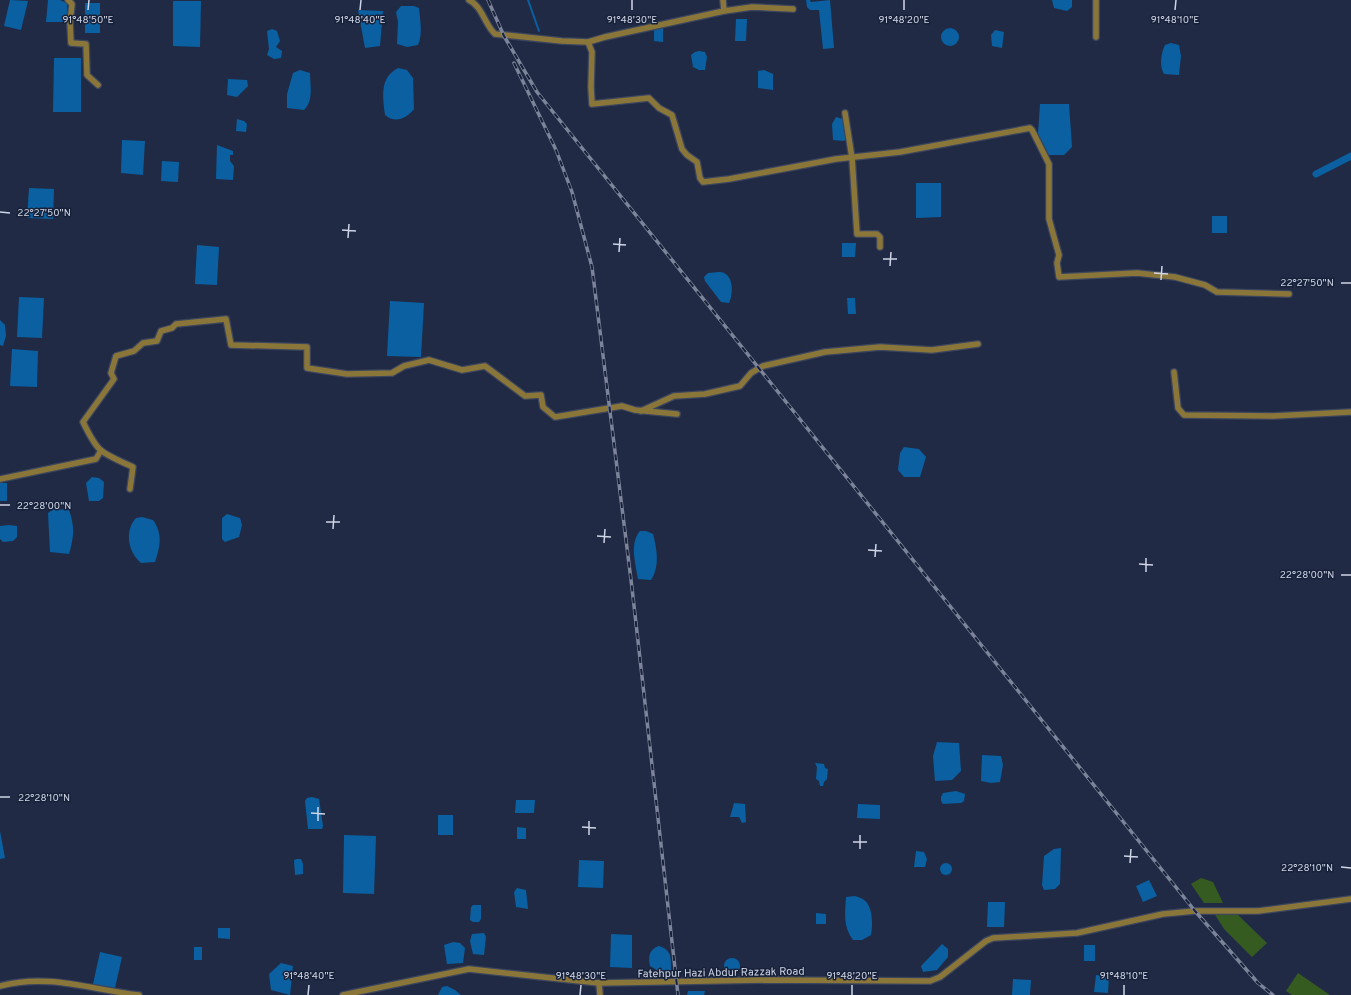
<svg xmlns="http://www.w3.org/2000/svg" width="1351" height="995" font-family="Overpass,sans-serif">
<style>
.green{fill:#355b21}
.water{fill:#0a60a1}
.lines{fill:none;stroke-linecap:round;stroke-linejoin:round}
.stream{stroke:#0a60a1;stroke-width:2}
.canal{stroke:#0a60a1;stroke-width:7}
.minor-casing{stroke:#3c455e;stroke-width:8}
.minor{stroke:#8a7639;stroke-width:5.5}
.rail-casing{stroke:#7c849a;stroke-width:3.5}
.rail{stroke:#172139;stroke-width:2;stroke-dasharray:6;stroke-linecap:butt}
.ticks{fill:none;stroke:#ced5e6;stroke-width:1.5}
.labels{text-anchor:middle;stroke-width:3;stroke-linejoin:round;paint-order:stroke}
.street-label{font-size:11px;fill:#ced5e6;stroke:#172139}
.ticks-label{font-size:10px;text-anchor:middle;fill:#ced5e6;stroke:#172139;stroke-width:3;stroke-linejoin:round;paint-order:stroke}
</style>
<rect width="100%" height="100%" fill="#202a44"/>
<g class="green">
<path d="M1201,878L1213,882L1223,903H1204L1191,884Z"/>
<path d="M1228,912L1238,915L1267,943L1252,957L1224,929L1214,913Z"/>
<path d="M1298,973L1330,995H1292L1286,991Z"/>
</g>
<g class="water">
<path d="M10,0L28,1L21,30L4,26Z"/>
<path d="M48,0H60L67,3V22H46Z"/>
<path d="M806,0H810L811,2L830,0L834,48L823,49L819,10H810L807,7Z"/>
<path d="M1052,0H1072V7L1067,11L1054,8Z"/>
<path d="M173,1H201L200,47L173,46Z"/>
<rect x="85" y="3" width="15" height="30"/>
<path d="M401,6H414L419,8C420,20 423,34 418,45L407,47L397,44L398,22L396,12Z"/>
<path d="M358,10L383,11L380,46L365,48Z"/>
<path d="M736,19H747L746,41H735Z"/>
<path d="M662,26L663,28V42L654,41V28Z"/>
<circle cx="950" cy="37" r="9"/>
<path d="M272,29L277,31L280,41L276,47L282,51L281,58L274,59L267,55L269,49L267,31Z"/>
<path d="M995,30L1004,32L1002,48L992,46L991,35Z"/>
<path d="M1171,43L1179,45L1181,56L1179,75L1164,74C1159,66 1161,53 1165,45Z"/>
<path d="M699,51L705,52L707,57L705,70H699L693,67L691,55L695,52Z"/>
<path d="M54,58H81V112H53Z"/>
<path d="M398,68L407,70L413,78L414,109C407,118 395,124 385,115C383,97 379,78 398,68Z"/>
<path d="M300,70L310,73C310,85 314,101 304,110L287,108V94L293,73Z"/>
<path d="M764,70L773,74V90L758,88V71Z"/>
<path d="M228,79L247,80L248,86L237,97L227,95Z"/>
<path d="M1040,104H1069L1072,147L1064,155H1049L1038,134Z"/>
<path d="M836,117L843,119L846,138L844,141L833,140L832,124Z"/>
<path d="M237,119L244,121L247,124L246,132L236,131Z"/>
<path d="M122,140L145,141L143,175L121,173Z"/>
<path d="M217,145L233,151V155H230V161L234,166L233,180L216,179Z"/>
<path d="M162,161L179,162L178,182L161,181Z"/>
<path d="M916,183H941V217L916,218Z"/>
<path d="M29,188L54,189L53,219L27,218Z"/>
<rect x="1212" y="216" width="15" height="17"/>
<path d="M842,243H856L855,257H842Z"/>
<path d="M197,245L219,247L217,285L195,284Z"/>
<path d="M708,273C713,273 720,271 724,273C734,277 733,296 729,303L721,302L705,281L704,277Z"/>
<path d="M19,297L44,298L42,338L17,337Z"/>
<path d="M847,298H855L856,314H848Z"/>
<path d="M390,301L424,303L421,357L387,356Z"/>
<path d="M0,320L5,325L6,336L3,346L0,345Z"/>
<path d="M12,349L38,351L37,387L10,386Z"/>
<path d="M904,447L919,449L926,457L920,477H904L898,470L900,453Z"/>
<path d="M92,477L99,478L104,482L103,498L99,501H89L86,483Z"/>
<rect x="0" y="483" width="7" height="18"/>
<path d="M54,509L69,510C75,527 74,537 69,554L50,552L48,513Z"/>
<path d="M227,514L240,518L242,525L239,537L225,542L222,539V518Z"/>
<path d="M142,517L153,520C163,534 160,547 155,562L141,563C128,552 124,531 136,518Z"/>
<path d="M9,525L17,526V537L13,541L3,542L0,539V526Z"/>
<path d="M640,531H646L653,534C657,549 660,567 651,580L638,579C636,565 629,543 640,531Z"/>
<path d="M937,742L959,743L961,771L952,780L935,781L933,756Z"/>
<path d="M982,755L1001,756L1003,765L1000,782L991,783L981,781Z"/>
<path d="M815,763L824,764L825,768L828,769L827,779L824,782L823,786H820L819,781L816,779L817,767Z"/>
<path d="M956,791L965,794L964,801L961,803L943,804L941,801V797L943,793Z"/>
<path d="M312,797L319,799L323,826L322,829H308L305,801L307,798Z"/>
<path d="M516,800H535L534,813H515Z"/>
<path d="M734,803L745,804L746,822L742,823L739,817H730Z"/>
<path d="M858,804L880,805V819L857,818Z"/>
<rect x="438" y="815" width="15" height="20"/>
<path d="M517,827L526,828V839H517Z"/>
<path d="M0,831L5,858L0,859Z"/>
<path d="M344,835L376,836L374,894L343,893Z"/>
<path d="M1061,848L1060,884L1055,889L1044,890L1042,885L1044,856L1054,849Z"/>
<path d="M916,851L924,852L927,859L925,867H914Z"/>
<path d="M297,859H301L303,864V874L295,875L294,860Z"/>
<path d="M579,860L604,861L603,888L578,887Z"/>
<circle cx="946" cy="869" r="6"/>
<path d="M1149,880L1157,896L1143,902L1136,886Z"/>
<path d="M517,888L526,890L528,909L516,907L514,892Z"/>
<path d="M855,896C858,897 862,898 864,900C873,906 873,926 871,935L862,940H853C843,927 845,913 846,897Z"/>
<path d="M988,902H1005L1004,927H987Z"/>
<path d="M473,905H481V919L479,922H473L470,920L471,907Z"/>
<path d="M816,913L826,914V924H816Z"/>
<path d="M218,928H230V939L218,938Z"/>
<path d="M484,933L486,937L484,955L473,954L470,941L472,934Z"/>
<path d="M611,934L632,935V968L610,967Z"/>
<path d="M453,942L460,943L465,948L463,963L447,964L444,945Z"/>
<path d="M942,944L948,949V957L937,970L923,972L921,966Z"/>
<rect x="1084" y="945" width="11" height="16"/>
<path d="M659,946C672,950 671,958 671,970L665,975L650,966C648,957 649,949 659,946Z"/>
<rect x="194" y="947" width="8" height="13"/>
<path d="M100,952L122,957L115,988L93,984Z"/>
<circle cx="732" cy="966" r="8"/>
<path d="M281,963L293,966L290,995L271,990L269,974Z"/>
<path d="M1096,975L1109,977L1108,993L1094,992Z"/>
<path d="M1013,979L1031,980L1030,995H1012Z"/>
<path d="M447,986L455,990L461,995H438L442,987Z"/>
<path d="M688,991H705L704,995H687Z"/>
</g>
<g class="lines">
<path class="stream" d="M528,0L539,31"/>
<path class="canal" d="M1316,174L1351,156"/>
<g class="minor-casing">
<g id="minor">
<path d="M68,0L72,4L70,23L71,43L86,44L87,75L98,85"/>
<path d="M469,0C482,6 485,25 495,34L562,41L588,42L605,37L724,11L723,0"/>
<path d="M1096,0V37"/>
<path d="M724,11L752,7L793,9"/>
<path d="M588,42L592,52L591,87L592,104L649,98L659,108L672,115L682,149L687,155L697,162L700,178L703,182L729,179L836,159L900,152L1030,128L1032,130L1049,164V219L1059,255L1057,263L1059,277L1137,273L1175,277L1205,285L1217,292L1289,294"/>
<path d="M845,113L852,158L857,234H877L880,237V247"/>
<path d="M1174,372L1178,408L1184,415L1273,416L1351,412"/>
<path d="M641,411L674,396L705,394L740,386L751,373L763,366L825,352L880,347L932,350L978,344"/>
<path d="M0,479L96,459L100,452"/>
<path d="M130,489L133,467C101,452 99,455 83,422L114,379L111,373L116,356L134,351L143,343L157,341L161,331L172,328L176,324L226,319L231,345L307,347V368L347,374L392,373L404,366L429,360L462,370L485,366L525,396L541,395L543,407L555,417L622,406L635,410L677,414"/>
<path d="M599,983L600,995"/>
<path d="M0,986C48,973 92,990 139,995"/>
<path d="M343,995L469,969L599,983L770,980L930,981L940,977L986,941L993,938L1077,933L1163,914L1195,911H1258L1351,899"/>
</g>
</g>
<use href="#minor" class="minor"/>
<g class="rail-casing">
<g id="rail">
<path d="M488,0L504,36L537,92L1195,911L1258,983L1273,995"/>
<path d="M514,63L556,150L572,192L592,267L632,588L678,995"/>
</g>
</g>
<use href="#rail" class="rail"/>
</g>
<path class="ticks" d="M88,10L89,0M360,10L361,0M632,10V0M904,10V0M1175,10L1176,0M0,212L10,213M342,230L356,231M348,238L349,224M613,244L626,245M619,252L620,238M883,259H897M890,266L891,252M1154,273L1168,274M1161,280L1162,266M1341,283H1351M0,505H10M326,522H340M333,529L334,515M597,536L611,537M604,543L605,529M868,550L882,551M875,557L876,544M1139,564L1153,565M1146,572V558M1341,575H1351M0,797H10M311,813L325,814M318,821V807M582,827L596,828M589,835V821M853,842H867M860,849V835M1124,856L1138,857M1130,863L1131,849M1341,867L1351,868M308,995L309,985M580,995L581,985M852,995V985M1124,995V985"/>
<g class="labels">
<g class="street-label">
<text transform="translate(721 972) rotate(-1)" y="4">Fatehpur Hazi Abdur Razzak Road</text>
</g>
</g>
<g class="ticks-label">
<text x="88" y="23">91°48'50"E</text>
<text x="360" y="23">91°48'40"E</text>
<text x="632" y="23">91°48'30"E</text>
<text x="904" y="23">91°48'20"E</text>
<text x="1175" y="23">91°48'10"E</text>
<text x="44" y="216">22°27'50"N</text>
<text x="1307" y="286">22°27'50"N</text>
<text x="44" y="509">22°28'00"N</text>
<text x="1307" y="578">22°28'00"N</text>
<text x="44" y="801">22°28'10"N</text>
<text x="1307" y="871">22°28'10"N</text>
<text x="309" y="979">91°48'40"E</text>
<text x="581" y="979">91°48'30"E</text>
<text x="852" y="979">91°48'20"E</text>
<text x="1124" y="979">91°48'10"E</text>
</g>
</svg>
